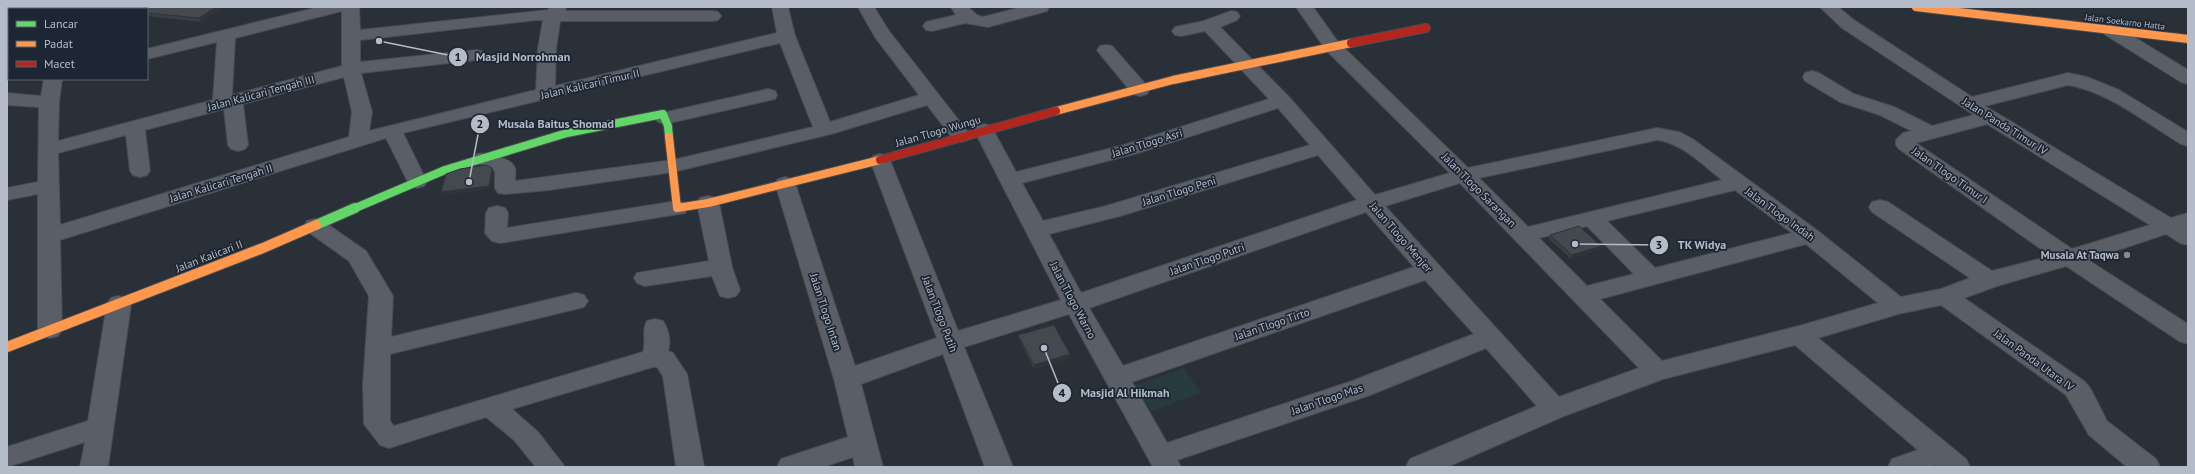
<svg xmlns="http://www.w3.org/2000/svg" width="2195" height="474" font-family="'PT Sans',sans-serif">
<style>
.green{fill:#273a3e}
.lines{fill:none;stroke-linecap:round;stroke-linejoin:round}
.street-casing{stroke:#484c53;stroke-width:2}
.fast-far1-casing{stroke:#484c53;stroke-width:10}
.fast-casing{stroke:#484c53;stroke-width:12}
.slow-far1-casing{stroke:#484c53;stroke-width:10}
.slow-casing{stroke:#484c53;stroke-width:12}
.jam-casing{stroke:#484c53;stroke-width:10}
.street{fill:#5a5e66;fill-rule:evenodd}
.fast-far1{stroke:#63d668;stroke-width:8}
.fast{stroke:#63d668;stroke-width:10}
.slow-far1{stroke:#ff974d;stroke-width:8}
.slow{stroke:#ff974d;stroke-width:10}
.jam{stroke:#b3261e;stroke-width:8}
.wall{fill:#3a3f45}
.shaded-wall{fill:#303338}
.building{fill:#444950;stroke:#303338}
.poi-dot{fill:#848b96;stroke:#1d2633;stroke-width:1.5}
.labels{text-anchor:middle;stroke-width:3.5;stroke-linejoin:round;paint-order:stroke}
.far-street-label{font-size:9px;fill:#b4bcc9;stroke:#1d2633}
.street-label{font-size:11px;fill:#b4bcc9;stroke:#1d2633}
.poi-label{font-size:11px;font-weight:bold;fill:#b4bcc9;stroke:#1d2633;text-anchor:end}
.leader{fill:none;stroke:#b4bcc9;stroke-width:1.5}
.callout-dot{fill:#b4bcc9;stroke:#1d2633;stroke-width:1.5}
.mark-label{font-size:12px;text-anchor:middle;font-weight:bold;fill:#111}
.callout-label{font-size:12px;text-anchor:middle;font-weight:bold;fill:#b4bcc9;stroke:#1d2633;stroke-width:3.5;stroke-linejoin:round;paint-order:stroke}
</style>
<rect width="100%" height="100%" fill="#2a3038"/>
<path class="green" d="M1184,368L1201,393L1151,411L1134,386Z"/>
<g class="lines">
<g class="street-casing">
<g id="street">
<path d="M54,7H74L73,9H52Z"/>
<path d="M319,7H359L360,30L548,10L550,7H566L565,11H712L718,12L721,16L718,20L712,21H560L556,49L555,86L777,33L772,7H788L795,36L830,122L919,95L875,37L858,7H874L889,31L971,136L968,140L961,142L954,140L927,105L831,134L673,172L549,190L505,194L498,193L495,188V171L477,162L474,158L477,154C485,152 512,158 515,168C516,171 515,177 515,181L673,160L813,127L780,43L403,133L427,182L424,186L417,188L410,186L386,138L60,240L62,330L58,336L50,338L42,336L38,330V194L7,200V188L38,182L39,107L7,105V93L41,96L44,79H62L59,102L58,141L213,100L217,42L147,59V49ZM342,11V66L232,95L235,38ZM537,20H543L538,49L536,90L369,131L372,112L361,73L476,60L482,59L485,55L482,51L476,50L360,62V40ZM344,77L352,112L349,137L60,225L58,153L126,135L130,171L133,175L140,177L147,175L150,171L145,130L224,109L228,145L231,149L238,151L245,149L248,145L243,104Z"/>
<path d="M951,7H968L977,15L983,17L1022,7H1049L1047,11L988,27L965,23L932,31L926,30L923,26L926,22L956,15Z"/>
<path d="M1296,7H1313L1338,42L1468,168L1657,128L1679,132L1694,140L1818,231L1901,297L1941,289L1970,278L1872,212L1869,207L1872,202L1880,200L1888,202L1992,271L2051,256L1899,149L1896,145V140L1903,133L1912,131L1880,115L1840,102L1805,81L1803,77L1805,73L1812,71L1819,73L1854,94L1894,107L1932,126L1974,115L1842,28L1820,7H1838L1854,20L1972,97L2068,73L2087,77L2119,90L2188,132V146L2181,144C2146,123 2109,92 2068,85L1985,106L2171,218L2188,213V245L2180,243L2166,234L2088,260L2188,324V344L2179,341L2066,266L1997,286L1964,298L2084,381L2090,388L2107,421L2156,459L2160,467H2127L2089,435L2066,395L1941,305L1898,314L1818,338L1966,459L1970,467H1938L1935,465L1931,467H1888L1892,459L1918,450L1795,345L1663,379L1564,416L1447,467H1406L1410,459L1537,406L1486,348L1370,395L1177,460L1181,467H1153L1069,314L964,347L1013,467H985L943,354L861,384L883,467H855L853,457L823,467H777L781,459L848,437L834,379L775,183L778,179L785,177L792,179L795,183L855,366L937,338L870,160L873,156L880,154L887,156L890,160L958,331L1061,300L974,130L977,126L984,124L991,126L1016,172L1124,145L1269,99L1205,31L1181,36L1175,35L1172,31L1175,27L1204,21L1231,11L1237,12L1240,16L1237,20L1220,27L1289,97L1375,195L1450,173L1326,50ZM1278,108L1310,145L1106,206L1043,221L1022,183L1138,153ZM1987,124L2150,225L2072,249L1916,143ZM1657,140C1682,143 1703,165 1722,180L1528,227L1479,178ZM1318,155L1357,200L1081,293L1049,234L1120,216ZM1460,183L1639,368L1559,397L1385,206ZM1735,190L1792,233L1655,268L1607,221ZM1366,212L1414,267L1123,366L1089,308ZM1587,226L1634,274L1587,286L1539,238ZM1806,244L1878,303L1799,326L1662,361L1600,299ZM1425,280L1474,334L1352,381L1167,443L1132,382Z"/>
<rect x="7" y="22" width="2" height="11"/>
<path d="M2110,25L2116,26L2188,70V84L2181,82L2104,34L2101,30L2104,26Z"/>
<rect x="7" y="39" width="2" height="11"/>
<path d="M1106,45L1112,46L1147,86L1149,90L1147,94L1140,96L1133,94L1100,54L1097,50L1100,46Z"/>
<path d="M768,89L775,91L777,95L775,99L665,124L658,122L655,118L658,114Z"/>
<path d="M708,196L716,198L719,203L732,267L740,290L736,296L728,298L720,296L712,276L645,286L637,283L634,278L637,273L709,261L697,203L700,198Z"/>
<path d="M677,201L685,203L688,208L685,213L500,243L492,241L485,233L486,213L489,208L497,206L505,208L508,213L507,228Z"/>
<path d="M315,219L323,221L366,251L393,296L391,337L576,293L584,295L588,301L584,307L576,309L390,354V421L394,426L643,352C647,341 641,331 647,321L655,319L663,321C669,330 671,342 668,351L673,353L687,374L704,467H676L663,376L657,367H653L512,409L539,433L565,467H536L514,440L486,417L389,448L380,445L364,424L363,385L369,296L349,261L307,231L304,226L307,221Z"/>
<path d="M119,296L127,298L131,304L108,467H80L85,442L7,467V447L88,421L107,304L111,298Z"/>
</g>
</g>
<g class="fast-far1-casing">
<path id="fast-far1" d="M353,209L445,170L567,133L663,114L668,126L669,137"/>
</g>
<g class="fast-casing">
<path id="fast" d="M316,225L355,208"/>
</g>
<g class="slow-far1-casing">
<g id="slow-far1">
<path d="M1916,7L2188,39"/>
<path d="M1056,111L1173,80L1351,43"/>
<path d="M669,137L677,208L708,203L880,160"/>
</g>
</g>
<g class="slow-casing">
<path id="slow" d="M7,347L263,248L316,225"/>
</g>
<g class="jam-casing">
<g id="jam">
<path d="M1351,43L1426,28"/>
<path d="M880,160L1056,111"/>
</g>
</g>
<use href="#street" class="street"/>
<use href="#fast-far1" class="fast-far1"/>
<use href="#fast" class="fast"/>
<use href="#slow-far1" class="slow-far1"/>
<use href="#slow" class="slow"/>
<use href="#jam" class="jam"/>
</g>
<g class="wall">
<path d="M223,7L201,22L147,16V9Z"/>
<path d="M1550,235L1600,249L1571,259L1549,239Z"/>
<path d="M1018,335L1070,358L1034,369L1019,339Z"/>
</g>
<g class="shaded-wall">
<path d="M216,7H223L201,22L199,18Z"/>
<path d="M492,168L494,172L490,189L442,196L441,192Z"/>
<path d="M1601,246L1600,249L1571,259L1572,255Z"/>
<path d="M1070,354V358L1034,369V365Z"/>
</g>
<g class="building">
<path d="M138,7H216L199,18L147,13V9H135Z"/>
<path d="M486,165L492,168L489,186L441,192L446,174L460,169Z"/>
<path d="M1579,226L1601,246L1572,255L1550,235Z"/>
<path d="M1054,325L1070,354L1034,365L1018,335Z"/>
</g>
<circle class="poi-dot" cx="2127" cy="255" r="4"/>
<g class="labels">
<g class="far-street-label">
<text transform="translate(2125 22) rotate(7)" y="3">Jalan Soekarno Hatta</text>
</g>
<g class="street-label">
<text transform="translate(590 84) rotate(-13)" y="4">Jalan Kalicari Timur II</text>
<text transform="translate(261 93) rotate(-15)" y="4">Jalan Kalicari Tengah III</text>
<text transform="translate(2005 126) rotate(32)" y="4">Jalan Panda Timur IV</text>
<text transform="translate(938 131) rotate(-16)" y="4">Jalan Tlogo Wungu</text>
<text transform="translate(1147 143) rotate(-17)" y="4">Jalan Tlogo Asri</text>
<text transform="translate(1950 175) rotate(35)" y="4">Jalan Tlogo Timur I</text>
<text transform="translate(221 183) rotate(-17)" y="4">Jalan Kalicari Tengah II</text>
<text transform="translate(1479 190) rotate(45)" y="4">Jalan Tlogo Sarangan</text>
<text transform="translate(1179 191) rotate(-17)" y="4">Jalan Tlogo Peni</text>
<text transform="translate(1780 214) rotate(36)" y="4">Jalan Tlogo Indah</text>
<text transform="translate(1401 237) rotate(49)" y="4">Jalan Tlogo Menjer</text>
<text transform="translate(209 256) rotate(-21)" y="4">Jalan Kalicari II</text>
<text transform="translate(1207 259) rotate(-19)" y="4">Jalan Tlogo Putri</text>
<text transform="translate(1073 300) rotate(62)" y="4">Jalan Tlogo Warno</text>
<text transform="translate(826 312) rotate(72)" y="4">Jalan Tlogo Intan</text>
<text transform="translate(940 314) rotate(69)" y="4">Jalan Tlogo Putih</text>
<text transform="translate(1272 324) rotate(-19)" y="4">Jalan Tlogo Tirto</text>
<text transform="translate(2034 360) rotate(36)" y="4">Jalan Panda Utara IV</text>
<text transform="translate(1327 399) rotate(-19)" y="4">Jalan Tlogo Mas</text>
</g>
<g class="poi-label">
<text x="2119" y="259">Musala At Taqwa</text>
</g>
</g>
<path class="leader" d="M379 41L458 57M469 182L480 124M1575 244L1659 245M1044 348L1062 393"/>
<g class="callout-dot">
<circle cx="379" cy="41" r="4"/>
<circle cx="469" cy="182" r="4"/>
<circle cx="1575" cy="244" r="4"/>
<circle cx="1044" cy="348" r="4"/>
<circle cx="458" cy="57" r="10"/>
<circle cx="480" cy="124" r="10"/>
<circle cx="1659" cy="245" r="10"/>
<circle cx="1062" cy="393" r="10"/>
</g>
<g class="mark-label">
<text x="458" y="61">1</text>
<text x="480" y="128">2</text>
<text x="1659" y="249">3</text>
<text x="1062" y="397">4</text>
</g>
<g class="callout-label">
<text x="523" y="61">Masjid Norrohman</text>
<text x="556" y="128">Musala Baitus Shomad</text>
<text x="1702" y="249">TK Widya</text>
<text x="1125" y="397">Masjid Al Hikmah</text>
</g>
<rect width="2195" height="474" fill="none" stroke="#b4bcc9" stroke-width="16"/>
<rect x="8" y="8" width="140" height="72" fill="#1d2633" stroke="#59626f"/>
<rect x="16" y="21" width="20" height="6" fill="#63d668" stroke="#59626f"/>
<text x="44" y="28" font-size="12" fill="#b4bcc9">Lancar</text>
<rect x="16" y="41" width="20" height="6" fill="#ff974d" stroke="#59626f"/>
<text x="44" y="48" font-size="12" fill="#b4bcc9">Padat</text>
<rect x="16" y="61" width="20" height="6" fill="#b3261e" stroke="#59626f"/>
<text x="44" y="68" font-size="12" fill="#b4bcc9">Macet</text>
</svg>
